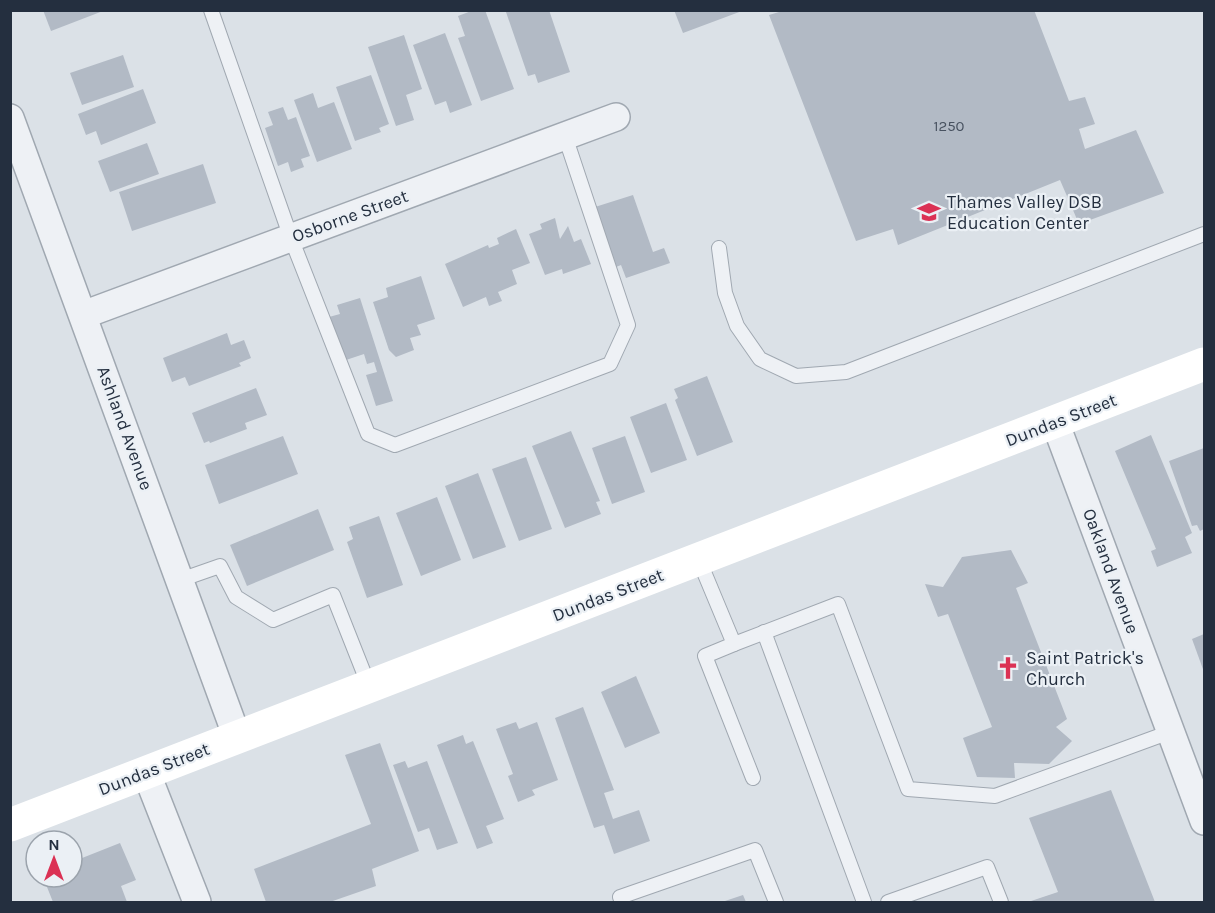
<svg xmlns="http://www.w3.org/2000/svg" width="1215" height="913" font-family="Karla,sans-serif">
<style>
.building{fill:#b2bac5}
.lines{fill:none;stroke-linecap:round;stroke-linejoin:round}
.lane-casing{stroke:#a0a8b1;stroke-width:16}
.street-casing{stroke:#a0a8b1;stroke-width:30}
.lane{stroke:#eef1f5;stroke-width:14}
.street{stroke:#eef1f5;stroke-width:27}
.secondary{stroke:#fff;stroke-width:33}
.labels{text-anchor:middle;stroke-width:4.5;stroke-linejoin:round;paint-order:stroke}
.number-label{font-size:15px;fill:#485260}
.poi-label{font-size:18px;fill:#242f3f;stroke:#ebf0f5;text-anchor:start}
.street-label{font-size:18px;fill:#242f3f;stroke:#ebf0f5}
</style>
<rect width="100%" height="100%" fill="#dbe1e7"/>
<g class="building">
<path d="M43,10H103V11L51,31Z"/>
<path d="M474,10H485L514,89L481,101L458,38L465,36L458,16Z"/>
<path d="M511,10H549L570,72L538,83L535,74L528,76L506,12Z"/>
<path d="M674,10H742V11L683,33Z"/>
<path d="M779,10H1034L1069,101L1085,97L1095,124L1079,129L1085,149L1136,130L1164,193L1079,224L1060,180L898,245L893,229L856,241L769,15L779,12Z"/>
<path d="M445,33L472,105L450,113L446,101L435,105L413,45Z"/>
<path d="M404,35L422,89L406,95L414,120L396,126L368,47Z"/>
<path d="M123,55L134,87L82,105L70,73Z"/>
<path d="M371,75L389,124L379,128L381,132L355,141L336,87Z"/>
<path d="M143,89L156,123L101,145L96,131L86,135L78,114Z"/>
<path d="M313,93L318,108L334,102L352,149L317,162L294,100Z"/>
<path d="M283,107L288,120L296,117L310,156L301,159L304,167L291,172L288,162L278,166L265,128L273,125L268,112Z"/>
<path d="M147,143L159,174L110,192L98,161Z"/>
<path d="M203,164L216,203L132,231L119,192Z"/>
<path d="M633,195L653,252L664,248L670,263L626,278L621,265L616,267L595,207Z"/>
<path d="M555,218L560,239L568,226L574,242L581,239L591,264L563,274L562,269L545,275L529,234L542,229L540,224Z"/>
<path d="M516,229L530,263L512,270L517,284L498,292L502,301L489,306L486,297L463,307L445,264L488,245L489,248L499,244L497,238Z"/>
<path d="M421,276L435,319L417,325L421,335L410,338L414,350L396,357L389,350L373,302L388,297L386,288Z"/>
<path d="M360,298L393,401L376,406L366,375L377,372L374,362L367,364L364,354L343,361L329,317L340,314L337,305Z"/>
<path d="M227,333L231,345L244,340L251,358L239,363L241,366L189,386L185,377L172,382L163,358Z"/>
<path d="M707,376L733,442L697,456L675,400L678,398L674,389Z"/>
<path d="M256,388L267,415L245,423L247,429L210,443L209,441L204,443L192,413Z"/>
<path d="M666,403L687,460L651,473L630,417Z"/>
<path d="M571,431L600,501L596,502L601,514L565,528L532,446Z"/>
<path d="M1151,435L1192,533L1185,537L1192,553L1157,567L1151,551L1156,549L1115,451Z"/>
<path d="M283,436L298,474L219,504L205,465Z"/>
<path d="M625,436L645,492L612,504L592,448Z"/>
<path d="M1204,448V529L1200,531L1197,525L1192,526L1169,461Z"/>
<path d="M526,457L552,529L519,541L492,469Z"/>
<path d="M478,473L506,547L473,559L445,486Z"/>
<path d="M437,497L461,560L421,576L396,513Z"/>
<path d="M318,509L334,550L247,586L230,545Z"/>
<path d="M379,516L403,585L367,598L347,542L353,539L349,527Z"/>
<path d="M1011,550L1028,583L1016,588L1067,719L1056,727L1072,741L1049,764L1014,763L1015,778L977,777L963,738L992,727L948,614L938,617L925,584L943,587L962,557Z"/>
<path d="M1204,634V672L1192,639Z"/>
<path d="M636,676L660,733L625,748L601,692Z"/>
<path d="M583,707L614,790L604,793L613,819L639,810L650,841L614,854L604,825L594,828L555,718Z"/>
<path d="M516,722L519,729L537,722L558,780L532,790L535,795L518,802L508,776L513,774L496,729Z"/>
<path d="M463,735L466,744L473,741L504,819L486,826L493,843L477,849L437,745Z"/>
<path d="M380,743L419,851L372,869L376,886L330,902H266L254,869L371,824L345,755Z"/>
<path d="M405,761L408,768L427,761L458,843L437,850L429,828L418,832L393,765Z"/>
<path d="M1111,790L1155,902H1028L1058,892L1029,818Z"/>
<path d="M120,843L136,880L121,886L127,902H53L43,877H72V862Z"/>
<path d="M743,895L746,902H722Z"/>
</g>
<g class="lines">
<g class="lane-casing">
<g id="lane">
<path d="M211,10L291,238L368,434L395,445L610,364L628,325L565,136"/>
<path d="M719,248L725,293L737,326L760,359L796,376L846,372L1204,234"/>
<path d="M699,560L734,644L705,656L753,778"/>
<path d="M180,580L220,566L236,597L273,620L333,595L369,686"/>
<path d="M764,632L864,902"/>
<path d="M734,644L838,604L908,789L995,796L1170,732"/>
<path d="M622,902L620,897L755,850L776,902"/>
<path d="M888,902L987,867L1001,902"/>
</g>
</g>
<g class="street-casing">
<g id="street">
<path d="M10,118L237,737"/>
<path d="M83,315L616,117"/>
<path d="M1055,422L1204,821"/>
<path d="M146,772L197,902"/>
</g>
</g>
<use href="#lane" class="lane"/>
<use href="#street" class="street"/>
<path class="secondary" d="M10,825L1204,364"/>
</g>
<defs>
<g id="school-bare" transform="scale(1.8)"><path d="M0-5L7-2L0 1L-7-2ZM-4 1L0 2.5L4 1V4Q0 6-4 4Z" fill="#db3154" stroke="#ebf0f5" stroke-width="2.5" paint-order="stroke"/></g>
<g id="church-bare" transform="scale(1.8)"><path d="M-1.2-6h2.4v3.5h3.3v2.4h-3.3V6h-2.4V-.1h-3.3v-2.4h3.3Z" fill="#db3154" stroke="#ebf0f5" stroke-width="2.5" paint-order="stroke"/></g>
</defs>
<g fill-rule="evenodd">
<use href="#school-bare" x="929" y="212"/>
<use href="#church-bare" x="1008" y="668"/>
</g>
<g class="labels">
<g class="number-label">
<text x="949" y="131">1250</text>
</g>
<g class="poi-label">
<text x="947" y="208">Thames Valley DSB<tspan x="947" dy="21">Education Center</tspan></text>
<text x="1026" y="664">Saint Patrick's<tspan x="1026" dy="21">Church</tspan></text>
</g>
<g class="street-label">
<text transform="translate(350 216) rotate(-20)" y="6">Osborne Street</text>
<text transform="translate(1061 420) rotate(-21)" y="6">Dundas Street</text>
<text transform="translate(125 428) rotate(70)" y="6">Ashland Avenue</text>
<text transform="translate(1111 571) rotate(70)" y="6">Oakland Avenue</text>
<text transform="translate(608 595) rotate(-21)" y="6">Dundas Street</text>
<text transform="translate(154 769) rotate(-21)" y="6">Dundas Street</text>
</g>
</g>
<rect width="1215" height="913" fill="none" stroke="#242f3f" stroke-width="24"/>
<g transform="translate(54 859)"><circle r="28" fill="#ebf0f5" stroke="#9ba3ac" stroke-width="1.5"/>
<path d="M0-4.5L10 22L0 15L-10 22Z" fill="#db3154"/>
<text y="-9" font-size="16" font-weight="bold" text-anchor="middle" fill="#242f3f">N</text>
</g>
</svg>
